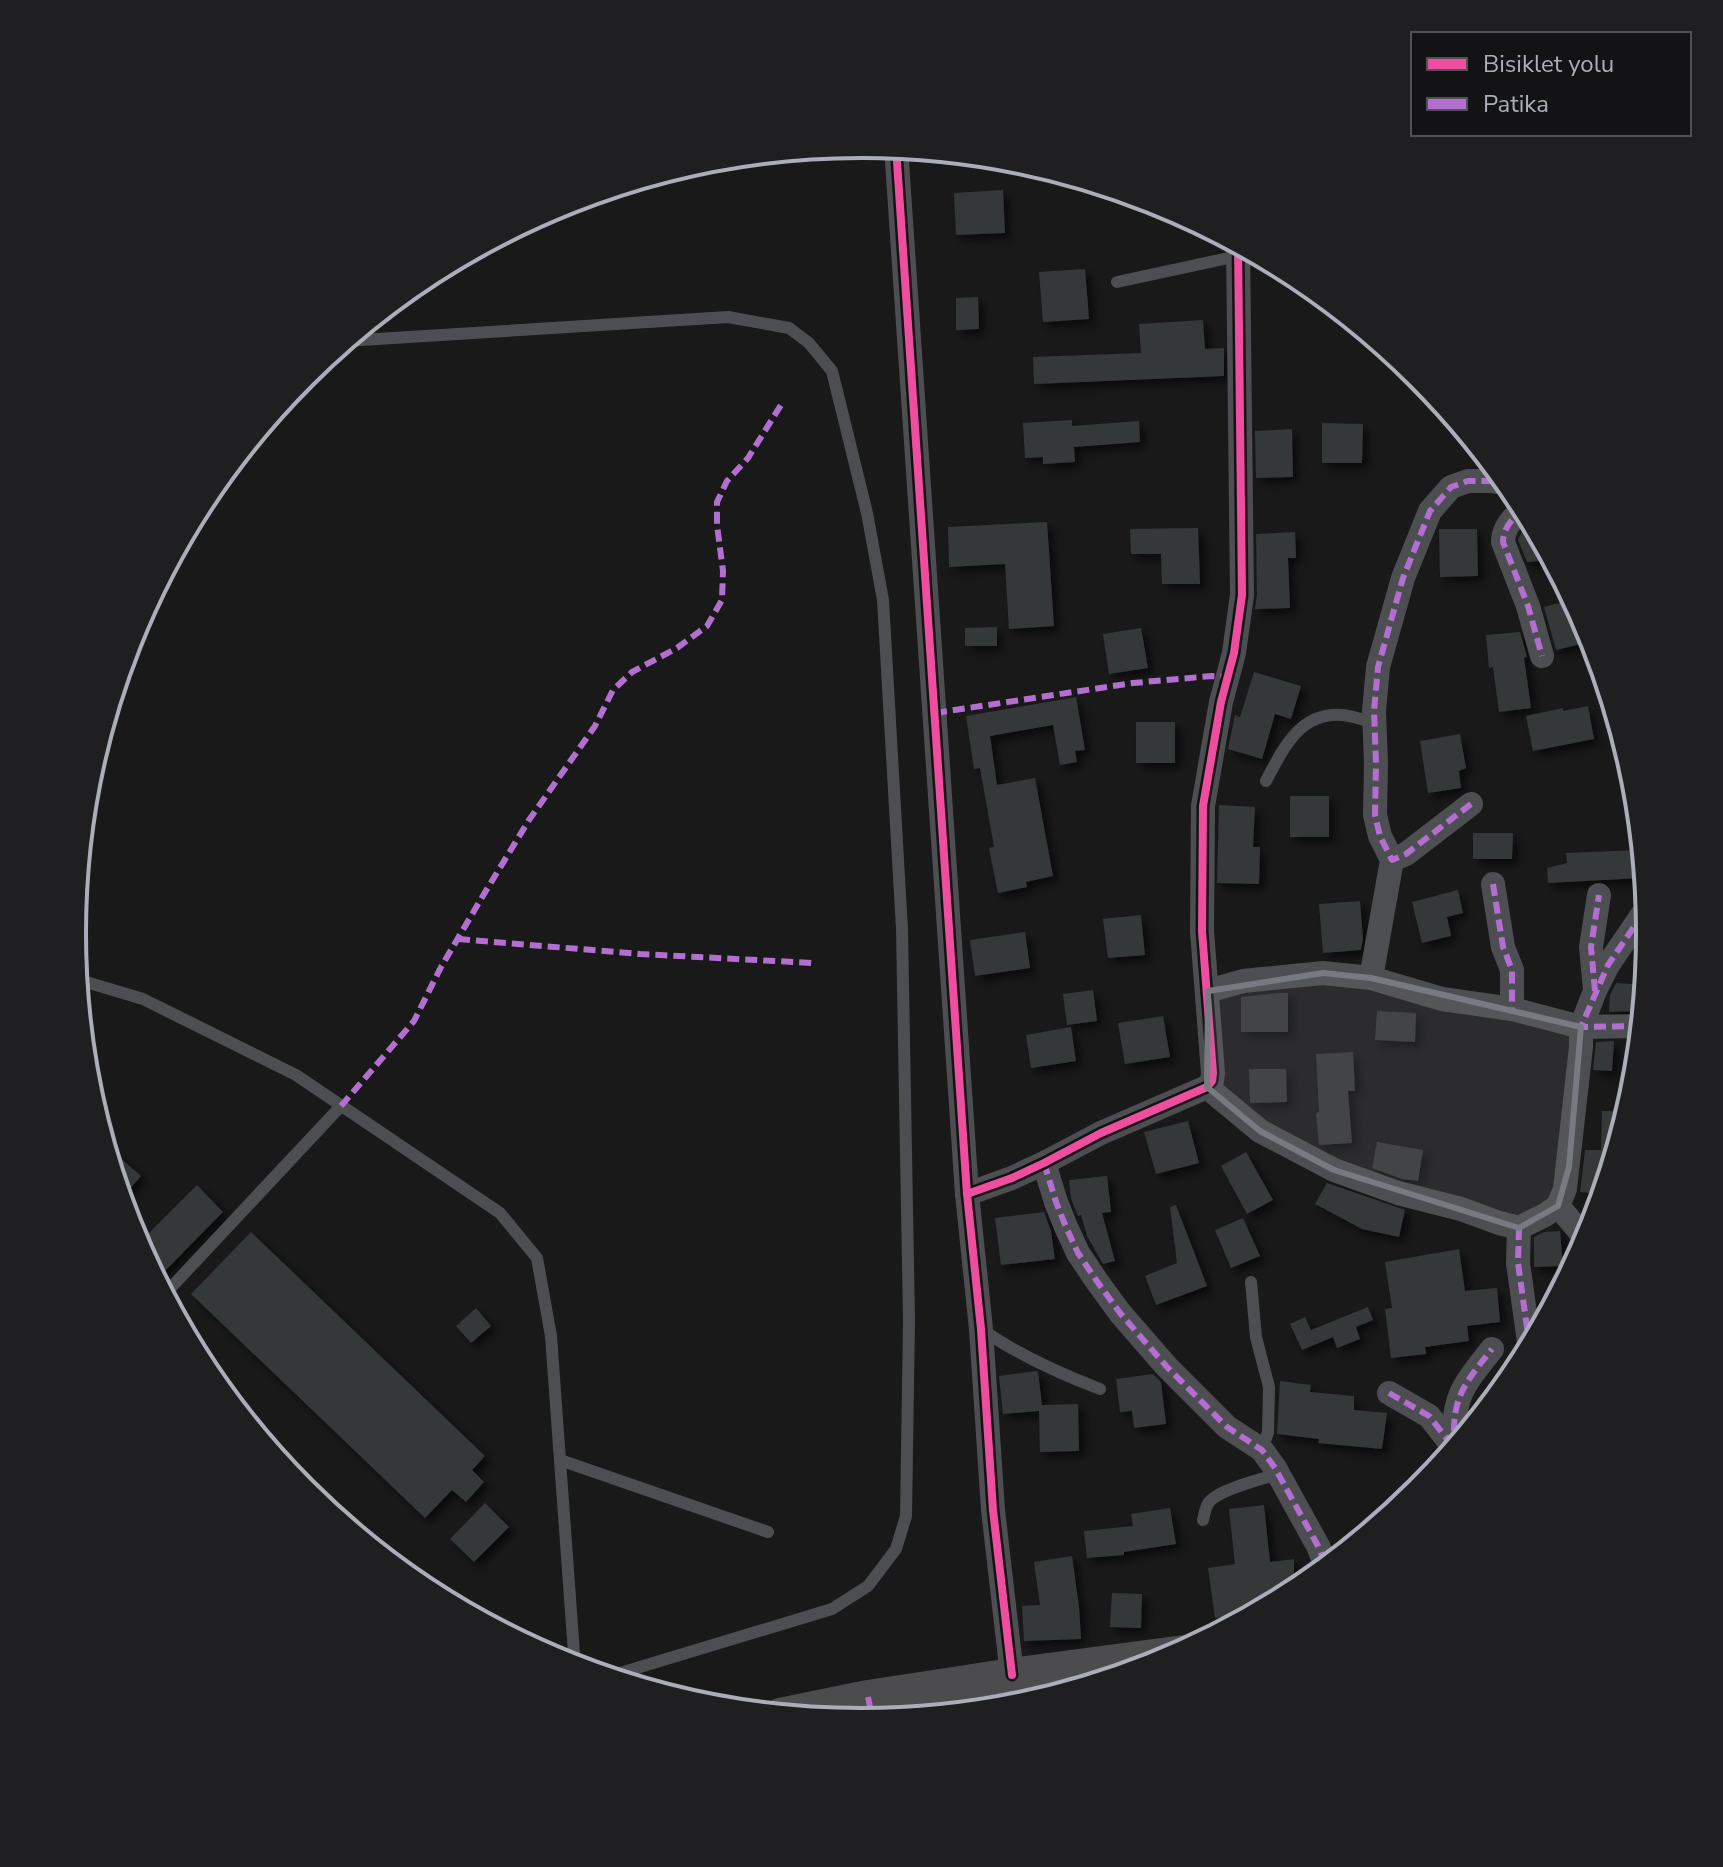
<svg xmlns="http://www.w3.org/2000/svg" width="1723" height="1867" font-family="'Nunito Sans',sans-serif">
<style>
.building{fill:#363738;filter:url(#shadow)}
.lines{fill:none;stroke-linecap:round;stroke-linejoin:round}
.lane{stroke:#4d4e51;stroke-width:12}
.street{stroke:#4d4e51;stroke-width:24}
.secondary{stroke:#4c4c4f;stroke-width:34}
.quiet{stroke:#b36fd0;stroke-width:6;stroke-dasharray:12 6;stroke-linecap:butt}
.cycleway-casing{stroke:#131315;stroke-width:13}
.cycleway{stroke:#ef4d9e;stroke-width:8}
.marked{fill:#787a81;fill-opacity:0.2;stroke:#787a81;stroke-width:6;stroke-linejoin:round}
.rim{fill:none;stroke:#abaeb9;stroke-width:4}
</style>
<defs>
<filter id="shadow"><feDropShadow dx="5.5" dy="5.5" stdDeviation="4" flood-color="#0009"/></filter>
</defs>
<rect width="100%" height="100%" fill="#191919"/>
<g class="building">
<path d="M1003,190L1005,233L956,235L954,193Z"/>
<path d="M1085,269L1089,319L1043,322L1039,272Z"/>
<path d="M978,297L979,329L956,330V298Z"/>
<path d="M1203,320L1205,349L1224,348V376L1034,384L1033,357L1141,353L1139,324Z"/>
<path d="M1072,420V426L1139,421L1140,442L1074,447L1075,462L1043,464V457L1025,458L1023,423Z"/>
<path d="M1322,423L1363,424L1362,463H1322Z"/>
<path d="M1292,429L1293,477L1256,478L1255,431Z"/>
<path d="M1047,522L1054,626L1009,629L1005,564L949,567L948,527Z"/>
<path d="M1198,528L1200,584H1162L1161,554H1131L1130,529Z"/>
<path d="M1439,529H1477L1478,576L1440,577Z"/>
<path d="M1536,529L1542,540L1552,560L1527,562L1518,540L1519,537L1523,530Z"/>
<path d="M1295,532L1296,558H1288L1290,608L1255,609L1257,595L1256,534Z"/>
<path d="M1574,599L1591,632L1594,641L1556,650L1544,607Z"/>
<path d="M997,627V646H965V628Z"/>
<path d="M1141,628L1148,668L1109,674L1103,634Z"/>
<path d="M1520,632L1527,657L1524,658L1531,708L1499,712L1493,667L1489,668L1486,635Z"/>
<path d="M1254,672L1301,686L1291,719L1275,714L1262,759L1228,749L1235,715L1240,717Z"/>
<path d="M1076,697L1085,750L1075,751L1077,762L1060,765L1053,725L990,736L997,785L1035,778L1053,876L1026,882L1027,887L998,893L989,848L994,847L980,768L974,769L966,716Z"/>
<path d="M1588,706L1594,739L1533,751L1526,716L1563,708V711Z"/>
<rect x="1136" y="722" width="39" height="41"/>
<path d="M1460,734L1466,768L1459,771L1461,788L1428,793L1420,741Z"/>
<rect x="1290" y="796" width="39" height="41"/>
<path d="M1219,805L1255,807L1253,847H1260L1259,884L1217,883Z"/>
<path d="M1473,833H1513L1512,859H1473Z"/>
<path d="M1639,850L1641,878L1548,883L1547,868L1567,863L1566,853Z"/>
<path d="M1458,890L1463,913L1447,917L1451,936L1422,943L1412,902Z"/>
<path d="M1360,901L1363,938L1361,950L1323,953L1319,904Z"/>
<path d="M1141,915L1145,955L1108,958L1103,919Z"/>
<path d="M1025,932L1030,968L975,976L970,940Z"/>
<path d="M1616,983L1646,985L1643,1011L1609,1012L1610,995Z"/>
<path d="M1093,990L1097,1021L1067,1025L1063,994Z"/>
<path d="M1278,993H1288V1032H1241V997Z"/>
<path d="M1377,1011L1416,1013L1415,1042L1375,1040Z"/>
<path d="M1163,1016L1170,1057L1125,1064L1118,1023Z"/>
<path d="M1071,1027L1076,1061L1031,1068L1026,1035Z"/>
<path d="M1614,1041L1612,1071L1593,1070L1596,1042Z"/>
<path d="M1353,1052L1355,1091H1348L1352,1143L1319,1145L1316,1113L1319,1112L1316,1054Z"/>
<path d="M1249,1069H1286L1287,1102L1250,1103Z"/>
<path d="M1621,1072H1637L1636,1088L1604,1194L1580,1192L1585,1150H1601L1602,1111H1621Z"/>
<path d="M1188,1121L1199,1163L1156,1174L1144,1132Z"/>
<path d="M1377,1142L1423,1150L1418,1181L1402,1179L1372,1168Z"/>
<path d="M104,1144L141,1176L121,1199Z"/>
<path d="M1246,1152L1273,1200L1247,1214L1221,1166Z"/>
<path d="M1107,1176L1111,1212L1102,1213L1115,1261L1103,1264L1087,1236L1081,1215L1078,1216L1071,1199L1069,1180Z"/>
<path d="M1327,1183L1405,1210L1399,1237L1362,1229L1315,1204Z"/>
<path d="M197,1185L223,1212L156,1280L137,1245Z"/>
<path d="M1176,1205L1207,1286L1156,1305L1145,1276L1177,1263L1170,1207Z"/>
<path d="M1044,1212L1051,1231L1055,1259L1001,1265L995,1218Z"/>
<path d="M1243,1218L1260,1256L1231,1268L1215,1230Z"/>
<path d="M1560,1231L1563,1266L1534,1267V1237L1544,1232Z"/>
<path d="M251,1232L485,1456L472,1470L484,1482L466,1502L452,1490L425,1518L191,1294Z"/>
<path d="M1459,1249L1465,1291L1497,1288L1500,1322L1467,1326L1469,1341L1425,1347L1426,1354L1391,1358L1385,1309L1392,1308L1385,1262Z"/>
<path d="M1368,1307L1373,1320L1356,1327L1360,1339L1337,1348L1333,1337L1302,1350L1290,1324L1305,1317L1311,1330Z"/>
<path d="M476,1308L491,1326L471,1343L456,1326Z"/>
<path d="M1036,1371L1038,1372L1042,1405L1078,1404L1079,1451L1040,1452L1039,1411L1003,1414L999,1376Z"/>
<path d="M1153,1374L1161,1382L1166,1424L1134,1428L1132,1411L1120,1412L1116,1379Z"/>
<path d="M1280,1381L1311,1385L1310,1392L1354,1396V1410L1387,1413L1382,1449L1318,1443L1319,1439L1277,1434Z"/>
<path d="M485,1503L509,1527L474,1562L450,1539Z"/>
<path d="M1264,1505L1270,1562L1294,1559V1579L1307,1584L1300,1590L1257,1613L1215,1618L1208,1568L1235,1564L1229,1509Z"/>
<path d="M1170,1508L1176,1544L1124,1552V1555L1087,1558L1084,1531L1133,1526L1131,1514Z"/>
<path d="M1072,1556L1079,1607L1081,1639L1024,1641L1022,1606L1040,1605L1034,1562Z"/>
<path d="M1112,1593L1142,1594L1141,1628L1110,1627Z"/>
</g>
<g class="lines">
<g class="lane">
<path d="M1117,282L1238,256"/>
<path d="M345,341L728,317L789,328L809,343L832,371L867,513L883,600L902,929L909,1320L906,1516L896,1549L868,1586L832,1609L607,1677"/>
<path d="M101,733L106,724L107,716"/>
<path d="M1266,781C1283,749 1300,711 1343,715C1353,716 1364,720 1374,723"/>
<path d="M76,979L143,999L296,1075L500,1213L537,1258L551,1336L575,1667"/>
<path d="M1251,1282L1256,1337L1269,1387L1268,1432L1262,1450"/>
<path d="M164,1295L341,1106"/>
<path d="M981,1329C1017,1354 1058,1373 1100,1389"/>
<path d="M560,1460L768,1532"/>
<path d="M1203,1520C1205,1513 1205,1506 1210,1501C1221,1489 1262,1479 1278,1474"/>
</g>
<g class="street">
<path d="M896,147L967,1194L981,1329L993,1510L1012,1675"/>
<path d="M1525,508C1514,516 1503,528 1503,542L1528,606L1542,656"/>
<path d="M1392,860L1406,854L1471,804"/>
<path d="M1493,884L1503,947L1512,970V1009"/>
<path d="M1371,978L1392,860L1380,836L1375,815L1376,764L1374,711L1378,667L1403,578L1430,511L1451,487L1468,481H1491L1509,484"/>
<path d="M1595,989L1591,947L1599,895"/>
<path d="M1208,991L1243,981L1323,973L1371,978L1442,999L1512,1009L1581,1027L1642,1026"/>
<path d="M1207,1087L1260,1131L1334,1170L1398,1193L1461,1209L1499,1223L1519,1228L1545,1215L1558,1206L1565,1189L1581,1047V1027L1595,991L1608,965L1642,915L1649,909"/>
<path d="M1044,1163L1056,1202L1066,1227L1078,1253L1096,1280L1120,1313L1167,1367L1227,1427L1262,1450L1275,1468L1318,1546L1327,1568"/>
<path d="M967,1194L1012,1178L1044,1163L1101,1133L1207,1087L1212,1081L1213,1073L1202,931L1203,806L1221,702L1234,653L1242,595L1238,244"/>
<path d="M1558,1206L1588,1241"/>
<path d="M1519,1228L1518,1263L1530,1349"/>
<path d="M1389,1393L1429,1416L1455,1449"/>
<path d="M1454,1449C1452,1398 1461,1388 1492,1349"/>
<path d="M868,1697L873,1722"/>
</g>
<path class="secondary" d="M780,1715L868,1697L1012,1675L1184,1652"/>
<g class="quiet">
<path d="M1525,508C1514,516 1503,528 1503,542L1528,606L1542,656"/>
<path d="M935,713L1133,683L1212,676L1228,677"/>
<path d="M1471,804L1406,854L1392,860L1380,836L1375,815L1376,764L1374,711L1378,667L1403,578L1430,511L1451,487L1468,481H1491L1509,484"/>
<path d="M1493,884L1503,947L1512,970V1009"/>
<path d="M458,939L640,954L813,963"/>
<path d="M1595,991L1591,947L1599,895"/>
<path d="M1642,1026L1581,1027L1608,965L1642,915L1649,909"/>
<path d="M341,1106L414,1021L441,967L484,894L529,820L595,726L613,690L632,672L677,648L707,626L722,600L723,571L717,525V502L727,481L748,458L781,405"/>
<path d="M1044,1163L1056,1202L1066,1227L1078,1253L1096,1280L1120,1313L1167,1367L1227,1427L1262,1450L1275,1468L1318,1546L1327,1568"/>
<path d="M1519,1228L1518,1263L1530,1349"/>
<path d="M1389,1393L1429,1416L1455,1449"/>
<path d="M1454,1449C1452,1398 1461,1388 1492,1349"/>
<path d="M868,1697L873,1722"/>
</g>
<g class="cycleway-casing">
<g id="cycleway">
<path d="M896,147L967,1194L981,1329L993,1510L1012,1675"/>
<path d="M967,1194L1012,1178L1044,1163L1101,1133L1207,1087L1212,1081L1213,1073L1202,931L1203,806L1221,702L1234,653L1242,595L1238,244"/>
</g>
</g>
<use href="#cycleway" class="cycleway"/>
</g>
<path class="marked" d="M1323,973L1371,978L1581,1027L1569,1167L1558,1206L1519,1228L1334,1170L1260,1131L1207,1087L1208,991Z"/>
<path d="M0 0H1723V1867H0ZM86 933a775 775 0 1 1 1550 0a775 775 0 1 1-1550 0Z" fill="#1f1f22" fill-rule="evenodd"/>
<path class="rim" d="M86 933a775 775 0 1 1 1550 0a775 775 0 1 1-1550 0Z"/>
<rect x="1411" y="32" width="280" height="104" fill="#131315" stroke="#505157" stroke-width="2"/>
<rect x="1427" y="58" width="40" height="12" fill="#ef4d9e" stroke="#505157" stroke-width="2"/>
<text x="1483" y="72" font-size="24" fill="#abaeb9">Bisiklet yolu</text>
<rect x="1427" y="98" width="40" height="12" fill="#b36fd0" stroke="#505157" stroke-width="2"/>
<text x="1483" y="112" font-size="24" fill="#abaeb9">Patika</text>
</svg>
